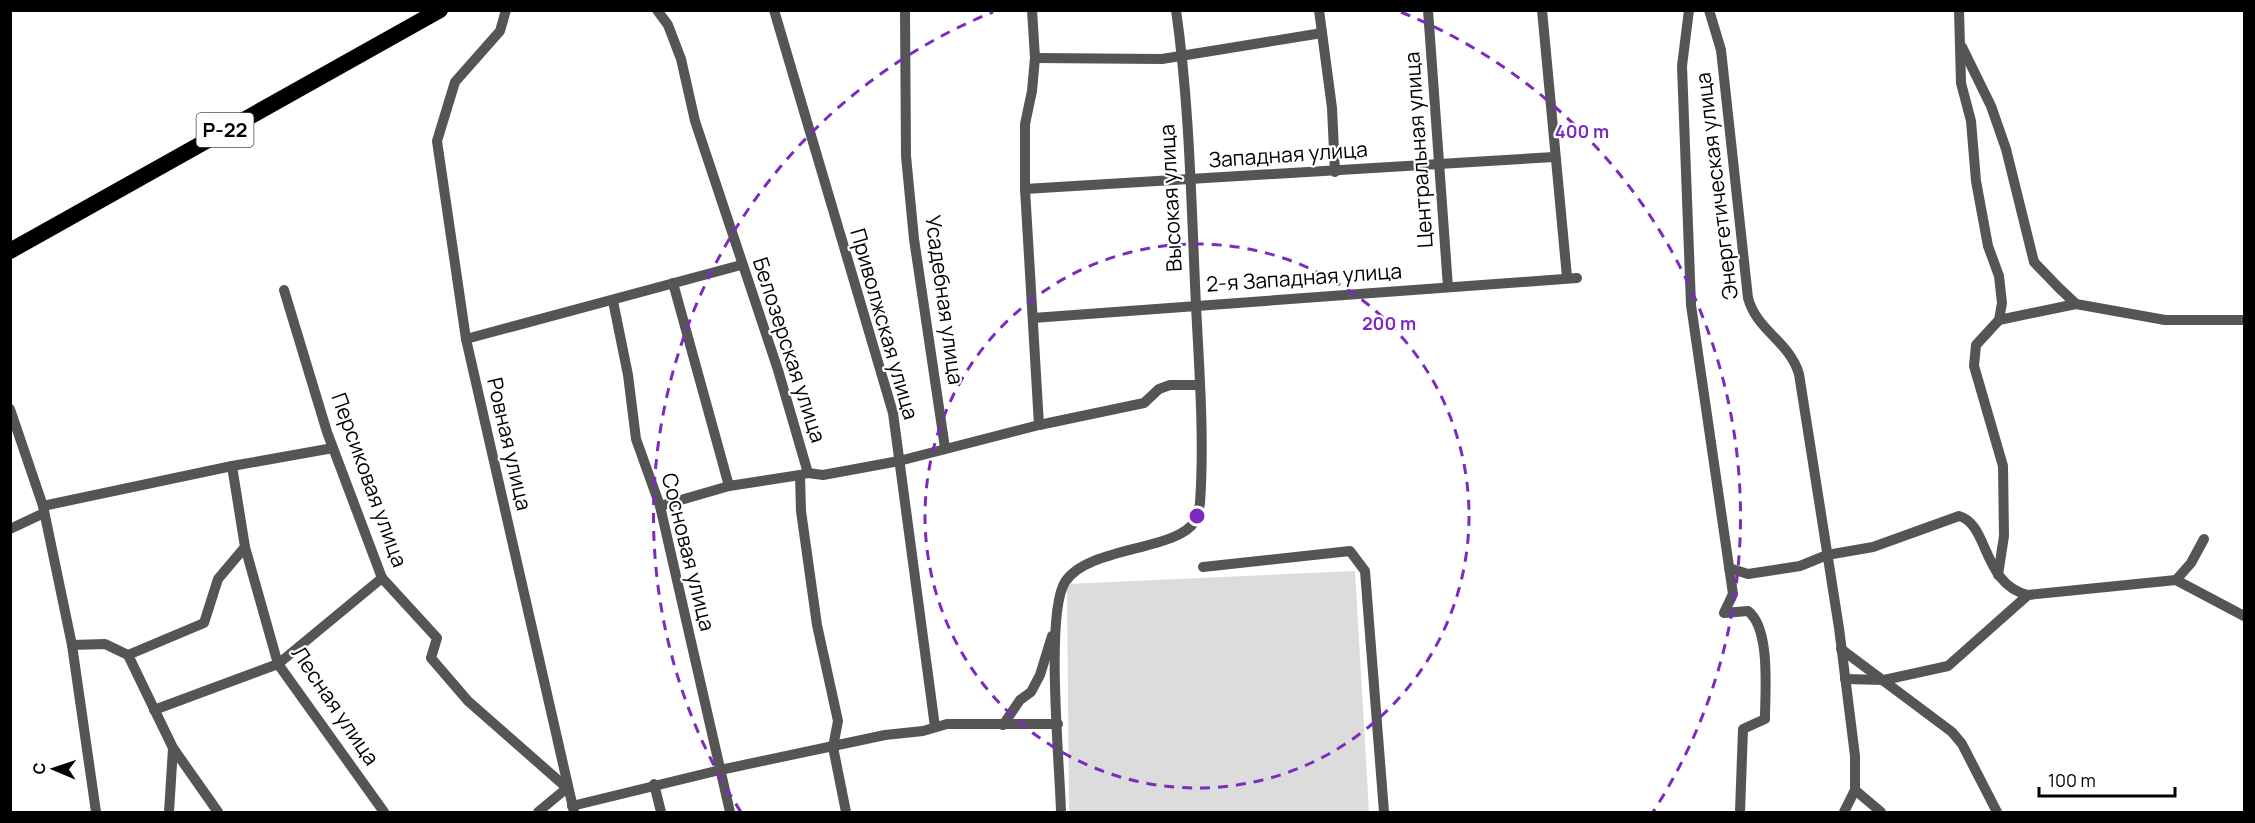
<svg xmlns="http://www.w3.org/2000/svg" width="2255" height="823" font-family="Manrope,sans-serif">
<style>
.green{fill:#dcdcdc}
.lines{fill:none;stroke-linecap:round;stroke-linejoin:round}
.minor{stroke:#555;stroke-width:10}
.highway{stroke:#000;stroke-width:16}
.ring{fill:none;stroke:#7b2cbf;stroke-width:3;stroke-dasharray:10 8}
.labels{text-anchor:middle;stroke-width:4.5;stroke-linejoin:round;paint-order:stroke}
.shield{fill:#fff;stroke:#4c4c4c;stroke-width:1.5}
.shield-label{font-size:20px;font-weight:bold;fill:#000}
.street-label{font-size:21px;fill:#000;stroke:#fff}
.centre{fill:#7b2cbf;stroke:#fff;stroke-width:3}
.ring-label{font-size:18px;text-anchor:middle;font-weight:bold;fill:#7b2cbf;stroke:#fff;stroke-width:4.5;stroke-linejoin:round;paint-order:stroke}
</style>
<rect width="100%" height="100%" fill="#fff"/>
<path class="green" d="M1355,571L1369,812H1069L1067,584Z"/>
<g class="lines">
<g class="minor">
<path d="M506,10L500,31L455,82L437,141L466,339L574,812"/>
<path d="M657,10L668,25L681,59L695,121L778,370L808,473L800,475L801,511L817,625L838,721L833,747L846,812"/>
<path d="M774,10L893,413L935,727"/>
<path d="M905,10L906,156L914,239L945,448"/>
<path d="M1032,10L1035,58L1032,91L1025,124V189L1039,425"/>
<path d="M1319,10L1332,108L1335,172"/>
<path d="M1428,10L1448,287"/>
<path d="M1542,10L1567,277"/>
<path d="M1689,10L1682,66L1691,305L1733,594L1724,613L1748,611C1771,629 1765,692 1765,719L1743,729L1740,812"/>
<path d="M1709,10L1721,50L1748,298C1757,331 1789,341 1799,374L1839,628L1855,756V790L1844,812"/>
<path d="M1959,10L1961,83L1971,121L1976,181L1988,246L1999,276L2002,303L1999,320L1976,345L1974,366L2003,466L2004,536L1998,575"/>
<path d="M1962,47L1991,106L2006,149L2034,262L2059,288L2076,304L2165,320H2244"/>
<path d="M1035,58L1162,59L1322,33"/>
<path d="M1025,189L1554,157"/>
<path d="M673,283L729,486"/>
<path d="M284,290L327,432L382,578L437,638L431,658L468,701L567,788L538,812"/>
<path d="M613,301L628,375L636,439L660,506L730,812"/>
<path d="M1033,318L1577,278"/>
<path d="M1999,320L2076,304"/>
<path d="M466,339L741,265"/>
<path d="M10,409L43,506L72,645L96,812"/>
<path d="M232,466L333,448"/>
<path d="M808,473L823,475L899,461L1039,425L1144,403L1159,389L1170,385H1200"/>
<path d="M43,506L232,466L245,547L218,579L204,623L128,655"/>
<path d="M660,506L729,486L800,475"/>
<path d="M10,529L44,513"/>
<path d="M245,547L278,664L384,812"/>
<path d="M1203,567L1350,551L1365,571L1384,812"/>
<path d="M1729,568L1748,574L1800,566L1827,555L1873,547L1959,516C1989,524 1982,584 2028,595L2176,580L2191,563L2204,539"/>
<path d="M2176,580L2244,616"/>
<path d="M72,645L105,644L128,655L173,748L218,812"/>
<path d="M1841,649L1952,732L1962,744L1997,812"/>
<path d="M1845,679L1884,680L1948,666L2028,595"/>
<path d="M154,710L278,664L382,578"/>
<path d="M1003,725L1020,700L1031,692L1040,675L1052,636"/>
<path d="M654,784L661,812"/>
<path d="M1855,790L1881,812"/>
<path d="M572,806L720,770L885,735L923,731L947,724H1058"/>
<path d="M169,812L173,748"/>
<path d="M1061,812C1060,767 1045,614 1065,582C1088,546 1178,551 1195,521C1198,517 1199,509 1200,503C1205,431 1198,356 1195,284C1191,193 1189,101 1176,10"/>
</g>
<path class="highway" d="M10,251L440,10"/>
</g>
<g class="ring">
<circle cx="1197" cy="516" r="272"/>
<path d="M741 812A544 544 0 0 1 993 12M1401 12A544 544 0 0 1 1653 812"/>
</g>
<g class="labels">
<rect class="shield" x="196.5" y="113" width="57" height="34" rx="4.5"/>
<g class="shield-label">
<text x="225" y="137">Р-22</text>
</g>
<g class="street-label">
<text transform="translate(1419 150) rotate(-94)" y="7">Центральная улица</text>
<text transform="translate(1288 155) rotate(-4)" y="7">Западная улица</text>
<text transform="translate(1717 186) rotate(-97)" y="7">Энергетическая улица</text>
<text transform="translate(1171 198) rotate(-93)" y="7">Высокая улица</text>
<text transform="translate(1304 278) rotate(-4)" y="7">2-я Западная улица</text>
<text transform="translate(944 300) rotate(82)" y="7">Усадебная улица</text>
<text transform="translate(884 324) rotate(74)" y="7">Приволжская улица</text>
<text transform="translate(789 350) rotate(72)" y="7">Белозерская улица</text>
<text transform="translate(509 444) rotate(77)" y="7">Ровная улица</text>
<text transform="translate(369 480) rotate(70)" y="7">Персиковая улица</text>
<text transform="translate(688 552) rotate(76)" y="7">Сосновая улица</text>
<text transform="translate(335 706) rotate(56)" y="7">Лесная улица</text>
</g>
</g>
<circle cx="1197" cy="516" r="9" class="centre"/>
<g class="ring-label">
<text x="1582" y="138">400 m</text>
<text x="1389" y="330">200 m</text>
</g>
<rect width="2255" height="823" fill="none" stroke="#000000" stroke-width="24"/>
<g transform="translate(54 769) rotate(272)" stroke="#ffffff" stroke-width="4.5" paint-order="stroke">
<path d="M0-4.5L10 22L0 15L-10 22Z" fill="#000000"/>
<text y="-9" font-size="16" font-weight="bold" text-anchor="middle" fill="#000000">С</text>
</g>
<path d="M2039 787v9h136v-9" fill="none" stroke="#000000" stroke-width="3"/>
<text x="2048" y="787" font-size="18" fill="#000000" stroke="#ffffff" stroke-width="4.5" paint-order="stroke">100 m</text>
</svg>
